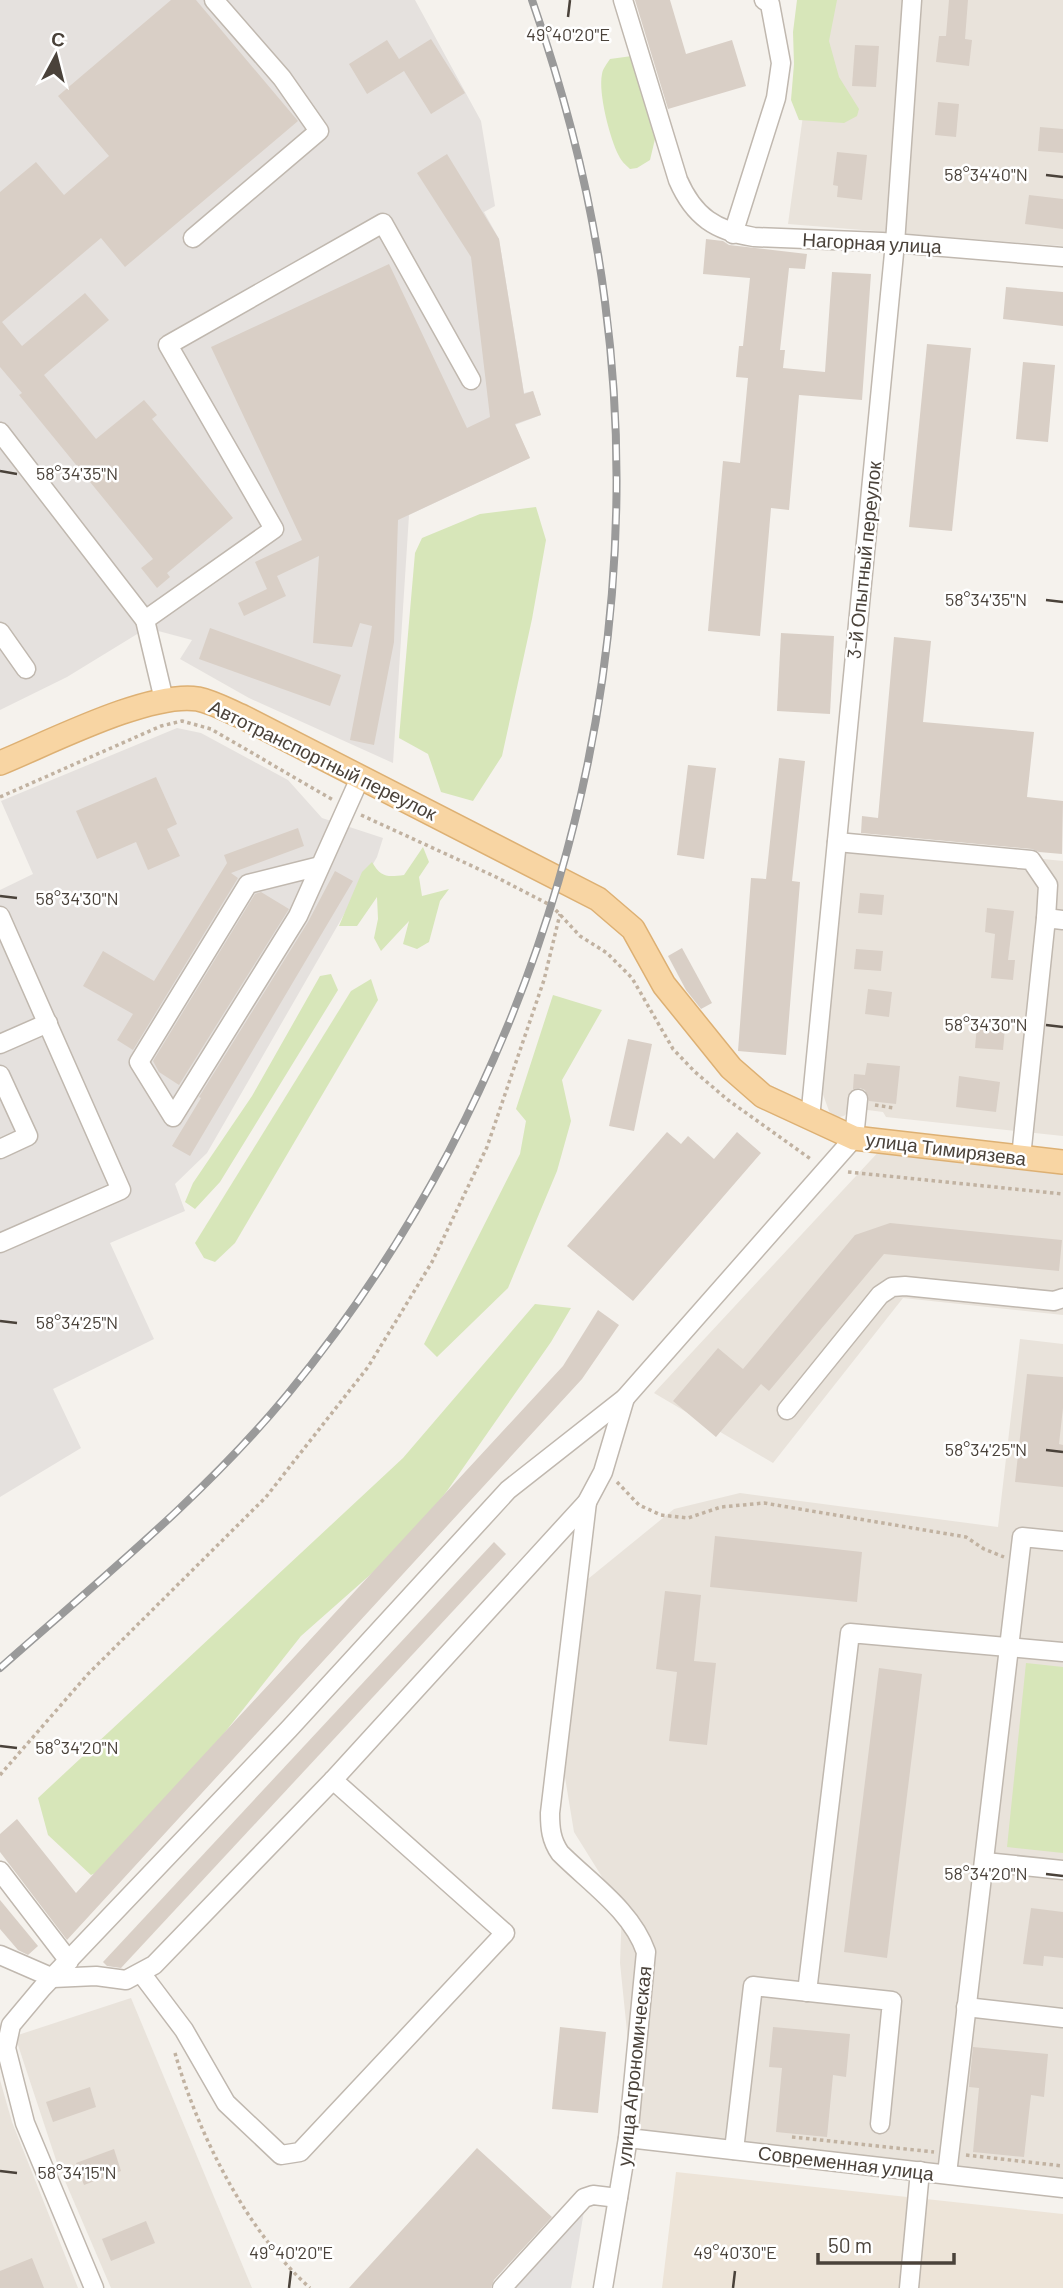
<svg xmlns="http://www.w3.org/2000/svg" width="1063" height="2288" font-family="Barlow,sans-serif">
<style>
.residential{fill:#e9e3db}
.industrial{fill:#e5e1de}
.education{fill:#ede4d8}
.green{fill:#d7e6b9}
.parking{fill:#e5e2e0}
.building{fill:#d9cfc6}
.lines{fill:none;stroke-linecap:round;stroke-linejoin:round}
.minor-casing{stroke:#c0b8af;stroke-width:21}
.major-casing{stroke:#ddb073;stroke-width:26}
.path{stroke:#c1b2a1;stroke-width:3.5;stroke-dasharray:3.5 3.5;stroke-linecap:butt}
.minor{stroke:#fff;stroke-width:18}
.major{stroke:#f8d5a3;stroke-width:23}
.rail-casing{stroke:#9a9a9a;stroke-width:8}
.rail{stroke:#fff;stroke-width:5;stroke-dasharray:16;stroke-linecap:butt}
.ticks{fill:none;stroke:#4a423a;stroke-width:2.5}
.labels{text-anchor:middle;stroke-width:5;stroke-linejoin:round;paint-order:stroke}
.street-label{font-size:19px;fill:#4a423a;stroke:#fff}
.ticks-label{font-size:18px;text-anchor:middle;fill:#4a423a;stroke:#fff;stroke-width:5;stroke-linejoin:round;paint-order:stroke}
</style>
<rect width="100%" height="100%" fill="#f5f2ed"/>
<g class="residential">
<path d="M819,0H1063V246L788,224Z"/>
<path d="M847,839L1063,861V1136L886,1117L883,1112L852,1108L844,1116L835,1118L829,1111L821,1089Z"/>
<path d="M883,1147L1063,1169V1315L903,1298L773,1463L654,1393Z"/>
<path d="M1020,1339L1063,1344V2182L638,2139L620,1963L622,1909L574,1832L560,1747L588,1579L674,1509L740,1493L998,1527Z"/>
<path d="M131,1998L252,2288H111L56,2160L15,2036Z"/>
<path d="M0,2080L12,2122L78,2288H0Z"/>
</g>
<g class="industrial">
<path d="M0,0H415L481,121L495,206L484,212L499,239L524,393L533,391L541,415L515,425L530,458L409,515L393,763L249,698L180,659L192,640L147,628L67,677L0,710Z"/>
<path d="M177,728L201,733L288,780L322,818L383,838L377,857L207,1153L175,1184L185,1211L110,1243L154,1339L53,1389L81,1448L0,1497V890L33,874L1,801Z"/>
</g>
<path class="education" d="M676,2172L1063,2214V2288H662Z"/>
<g class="green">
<path d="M797,0H837L829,41L839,77L859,109L857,116L844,123L799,120L791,100L794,64L793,32Z"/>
<path d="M632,56L655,139L650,160L637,168L630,169C626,165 621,161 619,156C610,139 598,93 602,74C603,68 607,64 610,59Z"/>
<path d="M536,507L546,540L532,619L502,756L473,801L441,792L428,754L399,738L415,553L422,538L480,514Z"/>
<path d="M423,847L429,862L419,877L422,896L449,889L440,901L429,942L417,949L403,944L409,921L381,951L374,938L378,919L377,897L357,926H339L362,872L372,862C381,878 388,877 404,875Z"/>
<path d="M331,974L338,990L220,1182L195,1209L185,1202L193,1183L252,1096L320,976Z"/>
<path d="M371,979L378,1000L235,1243L215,1262L204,1258L195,1243L351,991Z"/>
<path d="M553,995L602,1010L562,1080L571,1121L557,1171L508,1288L437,1357L424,1344L520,1154L526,1121L516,1109Z"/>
<path d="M535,1304L571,1308L551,1342L447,1491L405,1544L301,1636L124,1860L91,1875L48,1835L38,1798L403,1458Z"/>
<path d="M1026,1663L1063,1667V1853L1007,1847Z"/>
</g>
<path class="parking" d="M585,2205L571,2288H510Z"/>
<g class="building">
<path d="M171,0H196L298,121L125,267L101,238L2,322L22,346L85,293L109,320L44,375L96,439L144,400L157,415L152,419L233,518L167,573L170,577L157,588L141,568L153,559L19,395L22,393L0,367V192L36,162L64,195L109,156L58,96Z"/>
<path d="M635,0H670L686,54L732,40L746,86L668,109Z"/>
<path d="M949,0H968L965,39L972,40L969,66L936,62L939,36H946Z"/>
<path d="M431,39L465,93L431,114L404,71L367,94L349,64L387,40L399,59Z"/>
<path d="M855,45L879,46L876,87L852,86Z"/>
<path d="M938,102L959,104L956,137L935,135Z"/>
<path d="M1040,127L1063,129V153L1038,151Z"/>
<path d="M837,152L867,155L862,200L837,197L838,186L833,185Z"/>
<path d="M447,154L499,239L524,394L533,391L541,415L515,424L530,458L398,520L394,642L374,745L350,740L372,626L360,623L352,647L313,643L319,556L277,576L286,596L244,616L238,603L267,589L255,562L302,540L211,347L389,264L467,428L490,417L471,257L417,173Z"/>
<path d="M1029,195L1063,199V229L1025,224Z"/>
<path d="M706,239L723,241L729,245L807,254L805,269L789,268L780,350H785L783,368L825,372L832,272L871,274L862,400L799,395L789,510L771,508L760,636L708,631L723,461L740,463L748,378L736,377L739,346H743L750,278L703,274Z"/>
<path d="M1006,287L1063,292V326L1003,319Z"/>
<path d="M927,344L971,348L952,531L909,527Z"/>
<path d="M1023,362L1055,365L1048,442L1016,439Z"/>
<path d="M210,628L341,675L330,706L199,659Z"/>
<path d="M781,633L834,636L830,714L777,711Z"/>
<path d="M894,637L931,641L923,722L1034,732L1027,797L1063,801L1062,854L1039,852L1032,849L861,833L862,816L878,818Z"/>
<path d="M779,758L805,761L792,881L800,882L786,1055L738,1051L751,878L766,879Z"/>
<path d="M688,765L716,768L704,859L677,855Z"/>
<path d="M156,777L177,824L167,829L180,856L148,870L136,842L97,859L76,811Z"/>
<path d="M298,828L304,846L231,873L238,878L133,1050L117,1040L133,1014L83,986L103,951L154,981L227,863L224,855Z"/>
<path d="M335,871L353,881L190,1156L172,1146L201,1098L199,1097L308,922Z"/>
<path d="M261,892L289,909L179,1085L159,1072L153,1061L255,894Z"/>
<path d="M860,893L884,895L882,915L858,913Z"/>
<path d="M987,908L1014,911L1008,960H1015L1013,980L991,978L995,934L985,932Z"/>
<path d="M682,948L712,1003L701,1009L686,990L668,956Z"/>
<path d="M856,949L883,951L881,971L854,969Z"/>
<path d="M868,989L892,992L889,1017L865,1014Z"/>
<path d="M977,1025L1005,1028L1003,1050L975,1048Z"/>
<path d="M628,1039L652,1044L634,1131L609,1126Z"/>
<path d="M867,1063L900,1066L896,1104L869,1101L865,1090L860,1088L853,1089L854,1074L865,1075Z"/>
<path d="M959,1076L1000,1082L996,1112L956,1107Z"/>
<path d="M667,1132L681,1144L688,1136L714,1159L737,1132L761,1153L633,1301L567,1246Z"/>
<path d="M890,1223L1062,1240L1059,1271L884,1254L769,1391L761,1384L716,1437L673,1401L718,1348L743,1369L855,1235Z"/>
<path d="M598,1310L619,1325L582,1379L67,1940L0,1852V1834L17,1819L76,1893L563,1366Z"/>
<path d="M1027,1374L1063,1377V1408L1059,1444L1063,1445V1487L1015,1482Z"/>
<path d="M715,1536L862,1552L857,1602L710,1587Z"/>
<path d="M494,1542L506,1554L121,1968L107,1966L103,1962Z"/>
<path d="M665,1591L701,1595L694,1661L716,1663L707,1745L669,1741L677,1672L656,1669Z"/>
<path d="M879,1668L922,1674L887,1958L844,1952Z"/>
<path d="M0,1900L38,1946L28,1955L18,1950L0,1929Z"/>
<path d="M1031,1908L1063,1912V1958L1044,1956L1043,1966L1023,1964Z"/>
<path d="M560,2027L606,2032L598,2113L552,2109Z"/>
<path d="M773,2027L850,2034L846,2077L833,2075L827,2137L776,2132L782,2068L769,2067Z"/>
<path d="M973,2047L1048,2054L1044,2097L1031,2095L1024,2157L973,2152L979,2088L969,2087Z"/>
<path d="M90,2087L96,2107L53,2122L46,2102Z"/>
<path d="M477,2148L552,2217L494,2280L491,2288H349Z"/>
<path d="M114,2149L121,2171L84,2185L76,2163Z"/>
<path d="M146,2221L155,2243L111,2261L102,2239Z"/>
<path d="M32,2258L44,2288H0V2271Z"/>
</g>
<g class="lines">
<g class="minor-casing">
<g id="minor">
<path d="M623,0L678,180C694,217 716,231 754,237L882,242L1063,257"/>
<path d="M733,234L776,98L781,63L770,4L764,0"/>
<path d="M193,238L319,131L282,78L214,0"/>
<path d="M0,432L145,620L164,700"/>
<path d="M145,620L274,529L168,345L383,223L471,380"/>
<path d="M0,632L26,669"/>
<path d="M837,842L1031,860L1048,885L1046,918"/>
<path d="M320,866L248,884L139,1062L173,1117L298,916L360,778"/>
<path d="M0,916L121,1190L0,1243"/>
<path d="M0,1044L48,1023"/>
<path d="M0,1075L28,1136L0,1149"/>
<path d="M810,1119L895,243L912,0"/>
<path d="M1021,1157L1046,918L1063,920"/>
<path d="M787,1410L880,1295L892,1287L905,1286L1054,1301L1063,1298"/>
<path d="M587,1502L550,1813C550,1828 551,1840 560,1853C590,1883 632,1911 646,1952L628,2138L603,2288"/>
<path d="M985,1862L1063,1870"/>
<path d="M0,1871L69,1961"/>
<path d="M0,1955L53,1978L96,1976L126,1980L154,1965L333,1780L587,1502L603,1472L625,1398"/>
<path d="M141,1973L184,2030L226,2103L281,2155L300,2152L505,1933L333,1780"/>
<path d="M807,1992L850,1633L1063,1652"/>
<path d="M966,2007L1063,2018"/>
<path d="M628,2138L1063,2188"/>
<path d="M734,2150L753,1986L892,2001L880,2124"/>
<path d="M947,2174L1022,1537L1063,1541"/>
<path d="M94,2288L25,2123L6,2048L11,2025L42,1988L289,1729L508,1490L625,1398L854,1138L858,1099"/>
<path d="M502,2288L584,2198L593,2195L618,2198"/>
<path d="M909,2288L920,2171"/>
</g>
</g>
<g class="major-casing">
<path id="major" d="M0,763C47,744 149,691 198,699C213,702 229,711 243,717L598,899L633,929L664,985L731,1068L763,1096L854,1138L1063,1162"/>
</g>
<g class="path">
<path d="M0,797L161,726L182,721L211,729L333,800"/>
<path d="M361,815L496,877L552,906L580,936L607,953L632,978L673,1049L695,1072L728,1100L812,1160"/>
<path d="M875,1105L894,1108"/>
<path d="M848,1172L1063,1194"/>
<path d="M617,1482L639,1505L661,1515L688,1518L721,1507L764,1503L966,1537L984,1549L1004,1557"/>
<path d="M0,1775L88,1674L266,1497L368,1367L432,1262L487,1147L544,980L560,914"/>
<path d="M175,2053C198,2134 247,2232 310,2288"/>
<path d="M792,2137L934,2152"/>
<path d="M966,2155L1063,2166"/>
</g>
<use href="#minor" class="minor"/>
<use href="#major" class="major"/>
<g class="rail-casing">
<path id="rail" d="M0,1668C98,1581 203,1497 287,1395C536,1093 656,691 605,302C592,199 566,98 532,0"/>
</g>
<use href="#rail" class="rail"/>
</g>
<path class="ticks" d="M568,17L570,0M1046,175L1063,177M0,471L17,474M1046,600L1063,602M0,896L17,898M1046,1025L1063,1027M0,1321L17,1323M1046,1450L1063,1452M0,1746L17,1748M1046,1874L1063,1876M0,2171L17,2173M289,2288L291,2271M733,2288L735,2271"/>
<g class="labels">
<g class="street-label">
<text transform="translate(872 243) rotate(3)" y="7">Нагорная улица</text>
<text transform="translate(864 560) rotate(-84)" y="7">3-й Опытный переулок</text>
<text transform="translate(323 760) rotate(26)" y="7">Автотранспортный переулок</text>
<text transform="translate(946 1149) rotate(7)" y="7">улица Тимирязева</text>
<text transform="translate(634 2066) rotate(-84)" y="7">улица Агрономическая</text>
<text transform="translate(846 2163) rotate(7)" y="7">Современная улица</text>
</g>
</g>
<g class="ticks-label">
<text x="568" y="41">49°40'20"E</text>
<text x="986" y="181">58°34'40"N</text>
<text x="77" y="480">58°34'35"N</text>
<text x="986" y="606">58°34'35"N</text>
<text x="77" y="905">58°34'30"N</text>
<text x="986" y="1031">58°34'30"N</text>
<text x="77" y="1329">58°34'25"N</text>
<text x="986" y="1456">58°34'25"N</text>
<text x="77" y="1754">58°34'20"N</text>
<text x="986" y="1880">58°34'20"N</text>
<text x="77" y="2179">58°34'15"N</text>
<text x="291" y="2259">49°40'20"E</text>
<text x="735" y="2259">49°40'30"E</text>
</g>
<g transform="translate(56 56) rotate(7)" stroke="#ffffff" stroke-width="5" paint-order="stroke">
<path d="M0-5L12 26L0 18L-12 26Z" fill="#4a423a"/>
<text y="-10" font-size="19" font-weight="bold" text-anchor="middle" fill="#4a423a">С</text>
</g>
<path d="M818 2253v10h136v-10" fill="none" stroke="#4a423a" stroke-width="3.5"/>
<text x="828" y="2253" font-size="21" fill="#4a423a" stroke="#ffffff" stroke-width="5" paint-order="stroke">50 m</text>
</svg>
